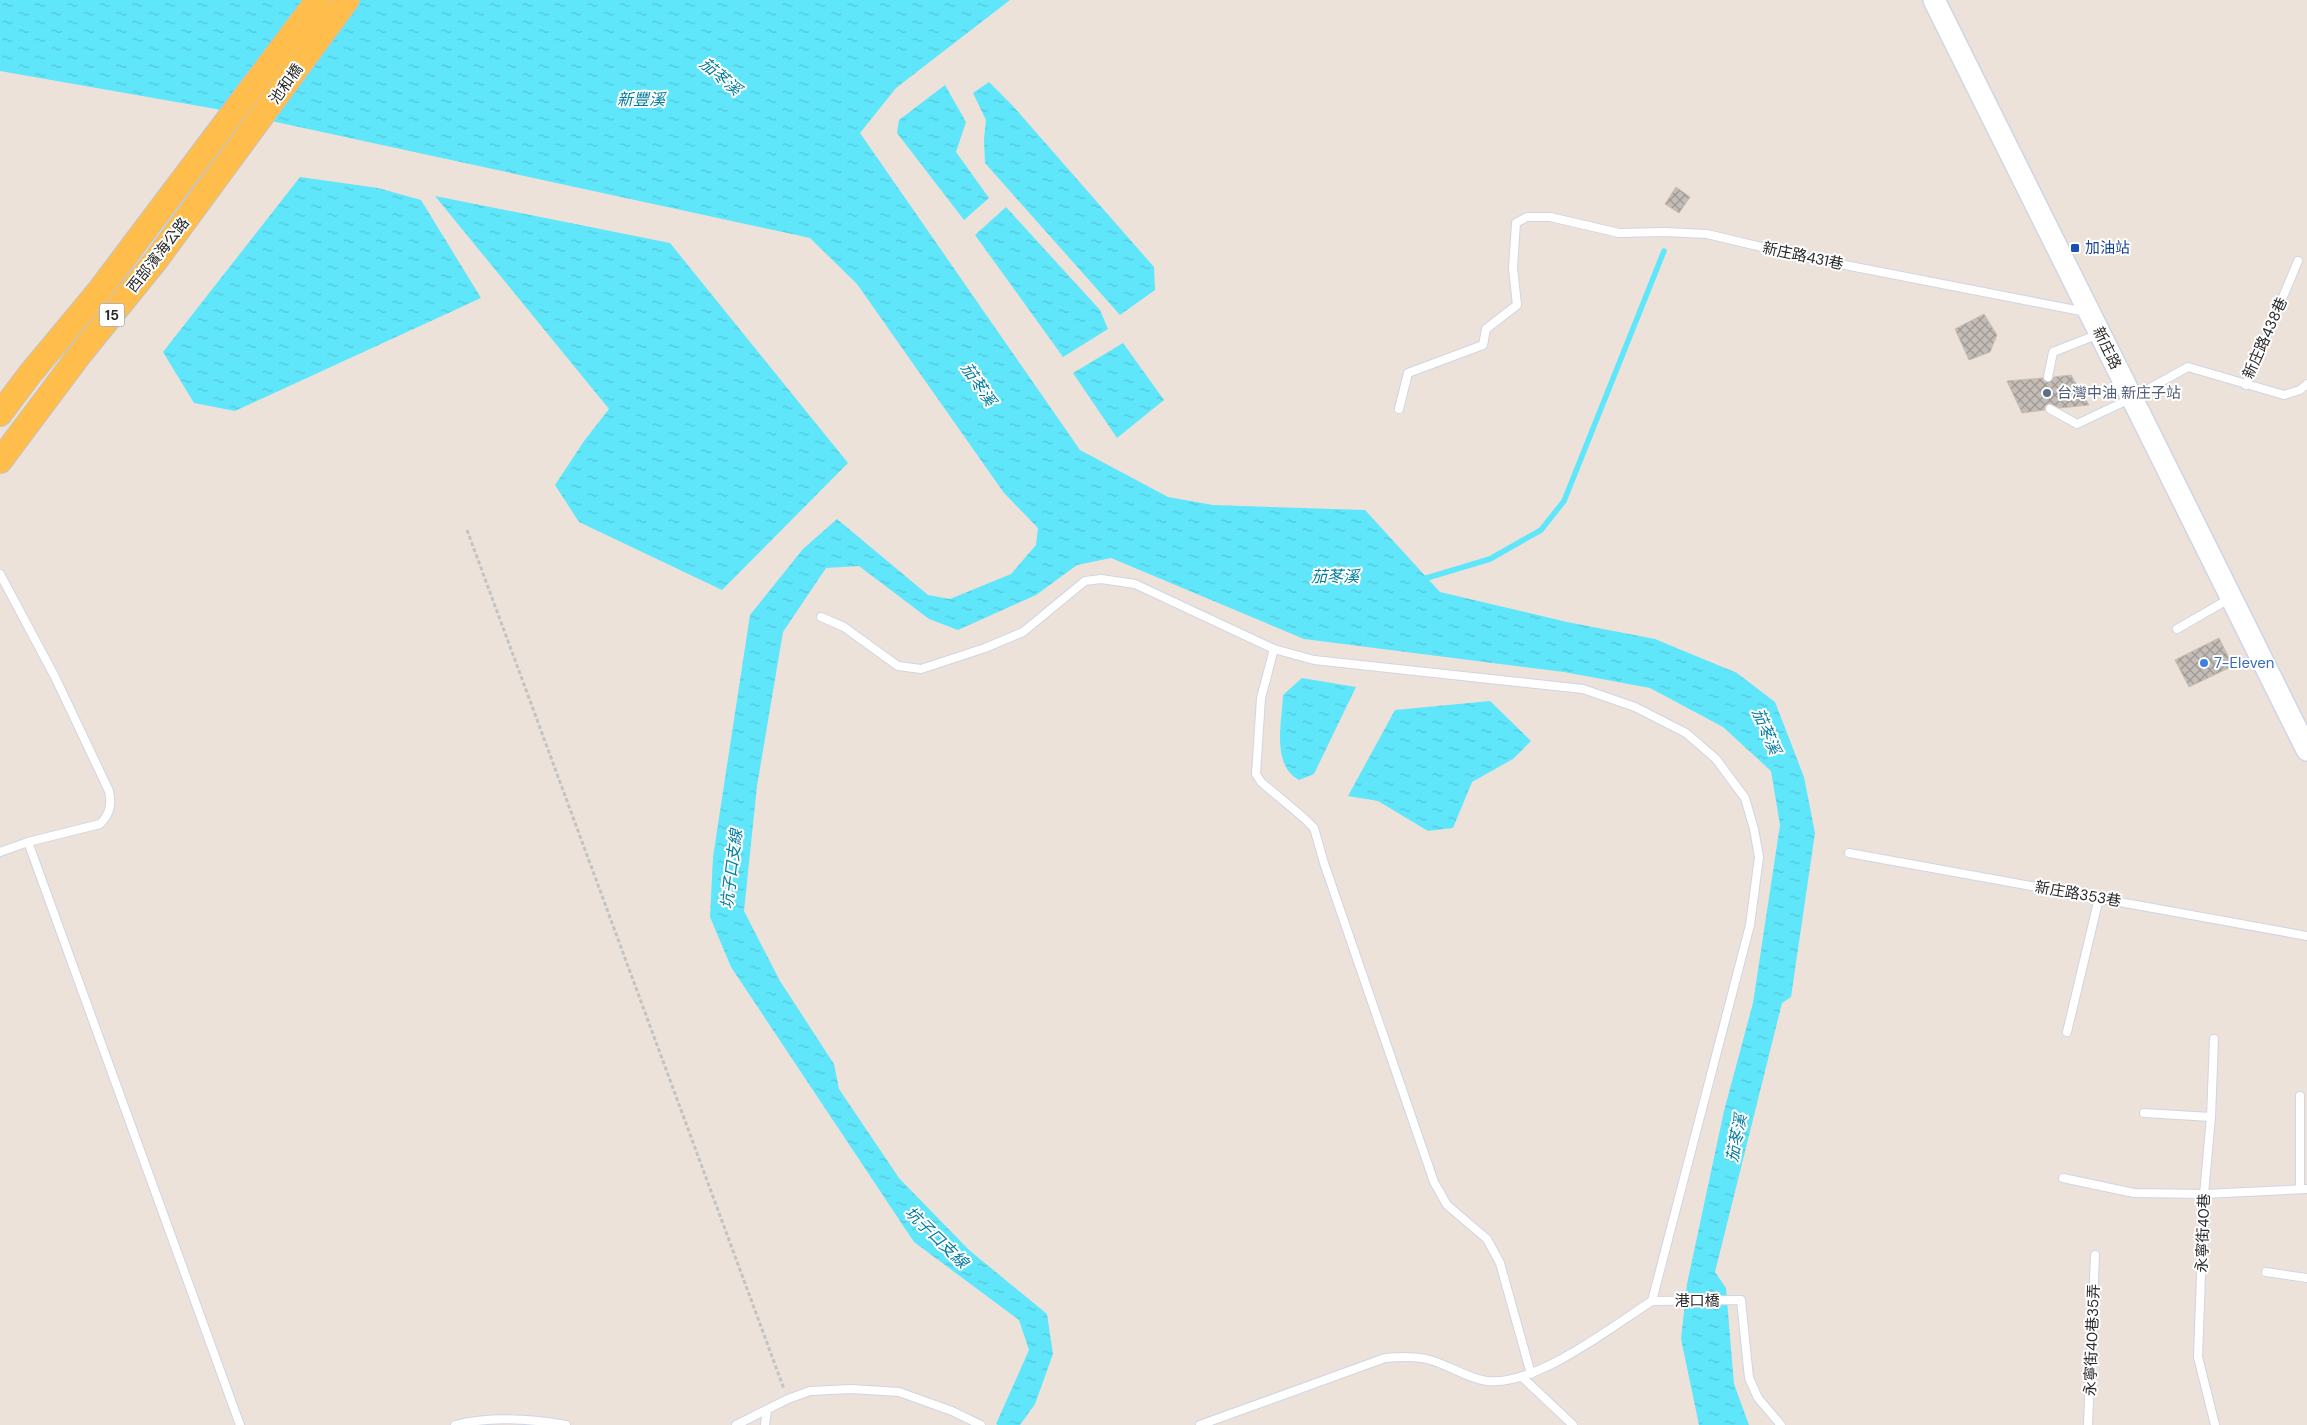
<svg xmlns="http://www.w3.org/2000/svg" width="2307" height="1425" font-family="'DM Sans','Noto Sans TC',sans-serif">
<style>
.water{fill:url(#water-ripples)}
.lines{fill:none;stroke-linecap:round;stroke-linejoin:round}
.stream{stroke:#5fe6fb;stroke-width:5.5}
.building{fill:url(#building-cross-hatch);stroke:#c8beb2}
.lane-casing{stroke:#ced5e4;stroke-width:10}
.secondary-casing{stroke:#ced5e4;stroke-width:24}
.primary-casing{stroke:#c3c3c3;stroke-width:26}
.path{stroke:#c3c3c3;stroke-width:3;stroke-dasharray:4 2.5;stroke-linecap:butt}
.lane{stroke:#fff;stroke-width:8}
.secondary{stroke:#fff;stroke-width:21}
.primary{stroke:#ffbe4c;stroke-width:24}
.transit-dot{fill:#1a4fb4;stroke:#fff;stroke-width:2}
.service-dot{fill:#5c6f8a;stroke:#fff;stroke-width:2}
.shop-dot{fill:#3f7fe0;stroke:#fff;stroke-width:2}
.labels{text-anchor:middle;stroke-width:4;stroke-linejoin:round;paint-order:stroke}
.shield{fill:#fff;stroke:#696969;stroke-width:1}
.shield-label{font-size:14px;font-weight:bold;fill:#292929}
.street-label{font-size:15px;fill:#292929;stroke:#fff}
.transit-label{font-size:15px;fill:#164399;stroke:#fff;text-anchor:start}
.service-label{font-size:15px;fill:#4e5e75;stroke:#fff;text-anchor:start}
.shop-label{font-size:15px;fill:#366cbe;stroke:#fff;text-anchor:start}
.water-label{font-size:16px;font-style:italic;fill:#017c9f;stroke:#fff}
</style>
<defs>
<pattern id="water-ripples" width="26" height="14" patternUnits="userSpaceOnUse" patternTransform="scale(1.25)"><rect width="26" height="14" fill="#5fe6fb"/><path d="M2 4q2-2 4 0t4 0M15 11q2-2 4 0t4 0" fill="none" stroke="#53c5d7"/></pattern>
<pattern id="building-cross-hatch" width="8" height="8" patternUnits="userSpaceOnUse" patternTransform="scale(1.25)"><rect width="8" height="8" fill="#c4bcb6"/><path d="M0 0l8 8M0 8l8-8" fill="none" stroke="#9f9994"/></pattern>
</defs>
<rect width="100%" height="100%" fill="#ede2d9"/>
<g class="water">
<path d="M0,0H1010L896,88L860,133L1080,450L1168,497L1213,505L1365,510L1440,592L1567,622L1655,639L1737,673L1775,702L1804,777L1815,833L1791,997L1782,1003L1715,1272L1726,1288L1734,1384L1749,1425H1699L1681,1339L1687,1284L1724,1111L1753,1003L1780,825L1771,771L1723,727L1650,688L1564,672L1304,639L1111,558L1077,565L1036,595L958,630L929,619L859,566L826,568L783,632L757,786L744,911L780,981L834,1064L839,1089L899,1178L969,1250L1047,1314L1053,1354L1035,1404L1020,1425H998L996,1424L1029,1350L1019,1320L914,1242L731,967L710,917L713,857L750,615L803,549L837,519L928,595L950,599L1011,574L1036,545L1038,528L1004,493L857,284L810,238L216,109L0,71Z"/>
<path d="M989,82L1013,106L1154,267L1155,290L1120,315L985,163L984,139L986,120L973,93Z"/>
<path d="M945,85L966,122L956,152L989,198L964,220L897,133L899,120Z"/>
<path d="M300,177L378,188L421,200L481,298L235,411L194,403L163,352Z"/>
<path d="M435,196L670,243L848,463L722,590L579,522L555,485L584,441L609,409Z"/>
<path d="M1006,207L1100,310L1108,329L1063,357L975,235Z"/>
<path d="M1123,343L1164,400L1117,438L1073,373Z"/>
<path d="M1302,678L1356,687L1314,774L1299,780C1271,765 1282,721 1283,695Z"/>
<path d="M1490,701L1531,741L1513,759L1472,782L1453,828L1428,831L1378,801L1348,796L1395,710Z"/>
</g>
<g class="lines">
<path class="stream" d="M1420,580L1490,559L1541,530L1564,501L1664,251"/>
</g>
<g class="building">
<path d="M1676,187L1690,197L1679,213L1665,204Z"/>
<path d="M1984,314L1997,335L1990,352L1969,360L1955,329Z"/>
<path d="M2071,375L2089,405L2060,408L2049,403L2045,406V410L2022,413L2007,381L2043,378L2045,382H2049L2054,377Z"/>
<path d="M2219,638L2233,666L2189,687L2175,660Z"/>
</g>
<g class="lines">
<g class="lane-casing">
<g id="lane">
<path d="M2048,377L2053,352L2099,334"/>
<path d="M2246,385L2298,261"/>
<path d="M1399,409L1408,373L1483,345L1486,329L1517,305L1513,268L1516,223L1527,217H1550L1619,233L1664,232L1707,234L1804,257L2086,312"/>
<path d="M2050,409L2077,424L2132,398L2188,367L2284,395L2300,390L2307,384"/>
<path d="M0,574L55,677L109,791C112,805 110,814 100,824L28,842L0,852"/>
<path d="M821,617L844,627L898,666L921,669L985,648L1023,632L1085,581L1101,579L1135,584L1274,649L1314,660L1583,689L1635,707L1686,733L1716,759L1745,798L1754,829L1759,857L1750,925L1652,1301C1611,1327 1537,1386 1487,1381C1468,1379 1449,1365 1430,1360C1416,1356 1400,1357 1385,1358L1200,1425"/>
<path d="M2177,629L2229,599"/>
<path d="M1274,649L1261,698L1256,774L1261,782L1304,818L1314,828L1324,863L1434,1182L1447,1205L1487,1239L1500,1263L1531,1374"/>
<path d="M28,842L240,1425"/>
<path d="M1849,853L2307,936"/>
<path d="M2067,1032L2099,898"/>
<path d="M2214,1039L2211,1117L2204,1194L2198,1357L2215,1425"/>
<path d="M2300,1096V1189"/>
<path d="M2144,1113L2211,1117"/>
<path d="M2063,1178L2134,1193L2204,1194L2307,1189"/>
<path d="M2266,1272L2307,1278"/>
<path d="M1652,1301L1741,1300L1749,1378L1758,1398L1781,1425"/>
<path d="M1522,1377L1573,1425"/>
<path d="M455,1425C490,1416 531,1419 566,1425"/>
<path d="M736,1425L788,1399L810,1391L851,1389L899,1392L952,1411L981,1425"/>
<path d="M765,1425L767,1410"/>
<path d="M2088,1425L2095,1255"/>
</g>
</g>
<g class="secondary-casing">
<path id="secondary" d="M1934,0L2307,750"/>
</g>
<g class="primary-casing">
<g id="primary">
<path d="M0,414L30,374L99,291L318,0"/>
<path d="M0,461L80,354L156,260L347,0"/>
</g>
</g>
<path class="path" d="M467,530L784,1389"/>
<use href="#lane" class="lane"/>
<use href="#secondary" class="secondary"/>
<use href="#primary" class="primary"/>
</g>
<rect class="transit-dot" x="2070" y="243" width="10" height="10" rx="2.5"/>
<circle class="service-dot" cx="2047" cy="393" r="5"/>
<circle class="shop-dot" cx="2204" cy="663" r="5"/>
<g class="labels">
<rect class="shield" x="99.5" y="303.5" width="25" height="23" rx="4"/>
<g class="shield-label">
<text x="112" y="320">15</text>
</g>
<g class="street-label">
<text transform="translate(286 84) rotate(-54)" y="5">池和橋</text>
<text transform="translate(158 255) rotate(-52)" y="5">西部濱海公路</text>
<text transform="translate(1803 256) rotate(12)" y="5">新庄路431巷</text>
<text transform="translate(2265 338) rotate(-66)" y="5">新庄路438巷</text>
<text transform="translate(2107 348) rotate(64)" y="5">新庄路</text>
<text transform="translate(2078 894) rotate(10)" y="5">新庄路353巷</text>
<text transform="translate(2203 1233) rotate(-88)" y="5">永寧街40巷</text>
<text x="1697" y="1306">港口橋</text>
<text transform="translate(2092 1340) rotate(-88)" y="5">永寧街40巷35弄</text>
</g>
<g class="transit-label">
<text x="2085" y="253">加油站</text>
</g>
<g class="service-label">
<text x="2057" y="398">台灣中油 新庄子站</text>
</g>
<g class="shop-label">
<text x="2214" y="668">7-Eleven</text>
</g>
<g class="water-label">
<text transform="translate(721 76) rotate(40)" y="6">茄苳溪</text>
<text x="641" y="105">新豐溪</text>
<text transform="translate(979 384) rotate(56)" y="6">茄苳溪</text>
<text x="1335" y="582">茄苳溪</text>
<text transform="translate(1767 731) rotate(67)" y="6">茄苳溪</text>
<text transform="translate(731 869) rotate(-83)" y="6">坑子口支線</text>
<text transform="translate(1736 1138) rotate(-79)" y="6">茄苳溪</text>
<text transform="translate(937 1237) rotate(44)" y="6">坑子口支線</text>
</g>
</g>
</svg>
